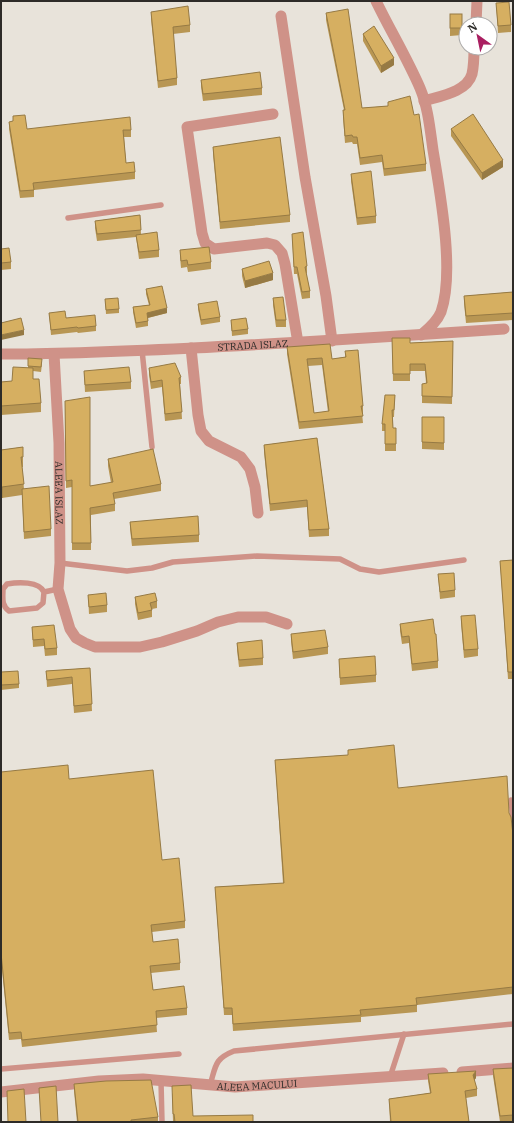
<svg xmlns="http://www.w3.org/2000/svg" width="514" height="1123" font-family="'IBM Plex Serif',serif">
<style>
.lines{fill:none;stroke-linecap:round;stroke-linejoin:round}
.service{stroke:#cf9288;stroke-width:5.5}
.minor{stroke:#cf9288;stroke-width:11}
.wall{fill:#b89653;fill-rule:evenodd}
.shaded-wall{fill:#967a44}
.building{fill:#d6af61;stroke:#967a44;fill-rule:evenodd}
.labels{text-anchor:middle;stroke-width:3.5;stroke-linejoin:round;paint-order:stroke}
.street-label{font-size:10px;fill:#2d2b28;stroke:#fff}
</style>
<rect width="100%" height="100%" fill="#e8e3da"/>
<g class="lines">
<g class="service">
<path d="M68,218L161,205"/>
<path d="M142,350L152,447"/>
<path d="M60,563L127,571L152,568L173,562L257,556L340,559L360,569L379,572L464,560"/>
<path d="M44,592L43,603L37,608L9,611C1,605 3,598 3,589L7,584C18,582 39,581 44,592L58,589"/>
<path d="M511,800L513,820"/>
<path d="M1,1069L179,1054"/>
<path d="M390,1077L404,1034"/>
<path d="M161,1081L162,1122"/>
<path d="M210,1085C216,1066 214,1059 234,1051L513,1024"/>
</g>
<g class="minor">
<path d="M376,1C390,30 407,58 420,88C428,107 430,129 433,150C440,193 455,272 441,312C437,322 428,329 421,335"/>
<path d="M281,16L305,177L326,296L332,341"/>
<path d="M476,24L477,1"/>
<path d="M424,101C440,96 467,92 472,74C474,65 474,56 474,48"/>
<path d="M273,114L187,127L202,233L205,243L214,249L267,243L275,245L282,253L285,264L298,343"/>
<path d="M191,348L198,415L201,431L209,441L241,457L250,469L255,487L258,513"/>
<path id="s1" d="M1,354C65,354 128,351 192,348C296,343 400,336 504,329"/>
<path id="s2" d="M54,354L59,443L60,563L58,589L70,629L76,638L85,643L95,647H140L162,642L197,631L218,622L238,617H266L287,624"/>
<path d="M462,1072L513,1068"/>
<path id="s3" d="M1,1092L99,1081L143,1079L235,1087L443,1073"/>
</g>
</g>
<g class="wall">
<path d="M496,3L511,25V32L498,33Z"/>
<path d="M151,12L190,25V32L173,34L177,78V85L158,88L151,19Z"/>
<path d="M326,13L362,108L388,106V102L414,115L426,164V171L384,176L382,162L360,165L357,144H353L352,142L345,143L343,117V110H344L326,20Z"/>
<path d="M450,14H462V35L450,36Z"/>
<path d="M363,34L394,65L381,73L363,41Z"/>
<path d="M201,80L262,88V95L203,101L201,87Z"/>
<path d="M9,122L27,129L131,130V137H124L126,163L135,172V179L34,190V197L20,198L9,129Z"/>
<path d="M451,129L503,167L482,180L451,136Z"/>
<path d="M213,147L290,215V222L220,229L213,154Z"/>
<path d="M351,174L376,216V223L357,225L351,181Z"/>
<path d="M140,215L141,234L159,250V257L139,259L136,237L97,241L95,228V221Z"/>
<path d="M292,234L307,266V273H306L310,291V298L302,299L297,274H294Z"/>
<path d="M1,249L11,262V269L1,270Z"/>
<path d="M180,250L211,262V269L188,272L187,267L181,268L180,257Z"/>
<path d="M242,269L273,280L245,288L242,276Z"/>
<path d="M146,289L167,313L148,318V326L136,328L133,312V307L149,305L146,294Z"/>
<path d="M513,292V320L466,323L464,303V296Z"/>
<path d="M273,298L286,320V327H276L273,305Z"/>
<path d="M105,299L119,309V313L106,314Z"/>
<path d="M198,304L220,317V322L201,325L198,309Z"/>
<path d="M49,313L96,326V331L78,333L77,332L51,335Z"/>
<path d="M231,320L248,329V334L232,336Z"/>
<path d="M392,338L410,343L453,341L452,404L422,403V396L426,383L425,371H410V381H393Z"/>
<path d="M287,347L332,359L345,357V351L363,406V413H362L363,423L299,429L287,354ZM322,365L328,412L314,413L308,366Z"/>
<path d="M28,358L42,364L41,372L33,371V379L41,403V412L1,415V382L12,381L28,368Z"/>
<path d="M149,368L181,377V384H180L182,419L165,421L162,387L151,389L149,375Z"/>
<path d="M84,371L131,382V389L85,392Z"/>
<path d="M395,395L394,417H393V428H396V451H385V431H382V424Z"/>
<path d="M65,401L90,486L111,483L108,466V459L161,484V491L114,499L115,504V511L91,515V550H72V487L66,488Z"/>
<path d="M422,417H444V450L422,449Z"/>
<path d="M317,438L329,529V536L309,537L307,507L270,511L264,452V445Z"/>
<path d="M23,447V467H22L24,489L51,529V536L24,539L22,495L2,498V508H1V450Z"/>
<path d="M130,522L199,535V542L132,546L130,529Z"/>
<path d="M513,560V679H508L500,561Z"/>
<path d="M438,574L455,590V597L440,599Z"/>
<path d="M88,595L107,605V612L89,614Z"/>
<path d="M135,597L157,601V608L152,609V617L138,620L135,604Z"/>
<path d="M461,616L478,649V656L464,658L461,623Z"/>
<path d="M400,624L435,634L438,661V668L412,671L409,643L402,644L400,631Z"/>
<path d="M32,627L57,648V655L45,656L44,646L33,647Z"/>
<path d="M291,634L328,647V654L293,659L291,641Z"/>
<path d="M237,643L263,658V665L239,667L237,650Z"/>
<path d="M339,659L376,675V682L340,685Z"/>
<path d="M90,668L92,711L74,713L72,684L47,687L46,671Z"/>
<path d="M1,672L19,684V688L1,690Z"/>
<path d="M348,750L398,788L509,813L513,835V994L417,1005V1012L361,1017V1022L233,1031L232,1015H224L215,887L283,883L275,760L348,755Z"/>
<path d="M1,772L69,779L162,860L185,921V928L152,932L153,942L180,963V970L151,973L153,990L187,1008V1015L156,1018L157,1032L22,1047L21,1039L9,1040L1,960Z"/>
<path d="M513,1068V1122H500L493,1076V1069Z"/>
<path d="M428,1074L476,1078L474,1080L477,1089V1096L466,1098L469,1122H390L389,1099L430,1093L428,1081Z"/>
<path d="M74,1084L158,1117V1122H77L74,1091Z"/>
<path d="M172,1093L193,1116L253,1122H174V1121H173Z"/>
</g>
<g class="shaded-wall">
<path d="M394,58V65L381,73V66Z"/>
<path d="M503,160V167L482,180V173Z"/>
<path d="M273,273V280L245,288V281Z"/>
<path d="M167,308V313L147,318V313Z"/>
<path d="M24,330V335L1,340V335Z"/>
<path d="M476,1071V1078L473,1082V1075Z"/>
</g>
<g class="building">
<path d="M509,2L511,25L498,26L496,3Z"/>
<path d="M188,6L190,25L173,27L177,78L158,81L151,12Z"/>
<path d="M348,9L362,108L388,106V102L410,96L414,115L419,114L426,164L384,169L382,155L360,158L357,137H353L352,135L345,136L343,110H345L326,13Z"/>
<rect x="450" y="14" width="12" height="14"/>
<path d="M374,26L394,58L381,66L363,34Z"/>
<path d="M260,72L262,88L203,94L201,80Z"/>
<path d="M473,114L503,160L482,173L451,129Z"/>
<path d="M25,115L27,129L130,117L131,130H123L126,163L134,162L135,172L33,183L34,190L20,191L9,122L13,121V116Z"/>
<path d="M280,137L290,215L220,222L213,147Z"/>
<path d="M371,171L376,216L357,218L351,174Z"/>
<path d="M140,215L141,230L97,234L95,221Z"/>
<path d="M157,232L159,250L139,252L136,235Z"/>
<path d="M303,232L307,266L305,267L310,291L302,292L297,267H294L292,234Z"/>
<path d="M209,247L211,262L188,265L187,260L181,261L180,250Z"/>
<path d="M9,248L11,262L1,263V249Z"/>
<path d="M269,261L273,273L245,281L242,269Z"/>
<path d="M162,286L167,308L147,313L148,321L136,323L133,307L150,305L146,289Z"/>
<path d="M513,292V313L466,316L464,296Z"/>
<path d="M283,297L286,320H276L273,298Z"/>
<path d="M118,298L119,309L106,310L105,299Z"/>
<path d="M217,301L220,317L201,320L198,304Z"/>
<path d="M65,311L66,318L95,315L96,326L78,328L77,327L51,330L49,313Z"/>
<path d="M21,318L24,330L1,335V323Z"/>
<path d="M246,318L248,329L232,331L231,320Z"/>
<path d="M392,338H410V343L453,341L452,397L422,396V384L427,383L425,364H410V374H393Z"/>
<path d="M330,344L332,359L346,357L345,351L358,350L363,406H361L363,416L299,422L287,347ZM322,358L329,411L314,413L307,359Z"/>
<path d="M28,358L42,359L41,367L28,366Z"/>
<path d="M175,363L181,377L179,378L182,412L165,414L162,380L151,382L149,368Z"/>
<path d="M13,367L33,368V379H39L41,403L1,406V382L12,381Z"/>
<path d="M129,367L131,382L85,385L84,371Z"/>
<path d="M385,395H395L394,410H392L393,428H396V444H385V424H382Z"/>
<path d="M90,397V486L113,482L108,459L153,449L161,484L113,493L115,504L90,508L91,543H72V480L66,481L65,401Z"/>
<path d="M422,417H444V443L422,442Z"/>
<path d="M317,438L329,529L309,530L307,500L270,504L264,445Z"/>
<path d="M23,447V457H21L24,484L2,487V498H1V450Z"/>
<path d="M49,486L51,529L24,532L22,489Z"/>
<path d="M198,516L199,535L132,539L130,522Z"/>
<path d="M513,560V672H508L500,561Z"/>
<path d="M454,573L455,590L440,592L438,574Z"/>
<path d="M106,593L107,605L89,607L88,595Z"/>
<path d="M155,593L157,601L150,603L152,610L138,613L135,597Z"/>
<path d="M475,615L478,649L464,650L461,616Z"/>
<path d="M433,619L435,634H436L438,661L412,664L409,636L402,637L400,624Z"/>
<path d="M54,625L57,648L45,649L44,639L33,640L32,627Z"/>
<path d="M325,630L328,647L293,652L291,634Z"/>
<path d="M262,640L263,658L239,660L237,643Z"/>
<path d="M375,656L376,675L340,678L339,659Z"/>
<path d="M90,668L92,704L74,706L72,677L47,680L46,671Z"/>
<path d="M18,671L19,684L1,685V672Z"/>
<path d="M394,745L398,788L507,776L509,813L511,817L513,835V987L416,998L417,1005L360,1010L361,1015L233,1024L232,1008H224L215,887L284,883L275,760L348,755V750Z"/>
<path d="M68,765L69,779L153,770L162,860L179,858L185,921L151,925L153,942L178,939L180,963L150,966L153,990L184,986L187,1008L156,1011L157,1025L22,1040L21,1032L9,1033L1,953V772Z"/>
<path d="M513,1068V1115L500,1116L493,1069Z"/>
<path d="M476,1071L473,1075L477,1089L465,1091L469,1122H391L389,1099L431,1093L428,1074Z"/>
<path d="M151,1080L158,1117L131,1120V1122H78L74,1084L106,1081Z"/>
<path d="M191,1085L193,1116L253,1115V1122H175L174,1114H173L172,1086Z"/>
<path d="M56,1086L58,1122H41L39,1088Z"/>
<path d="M24,1089L26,1122H8L7,1091Z"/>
</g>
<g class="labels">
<g class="street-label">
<text dy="4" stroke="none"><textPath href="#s1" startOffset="252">STRADA ISLAZ</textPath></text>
<text dy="4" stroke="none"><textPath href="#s2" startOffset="139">ALEEA ISLAZ</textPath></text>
<text dy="4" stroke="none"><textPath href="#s3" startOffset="257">ALEEA MACULUI</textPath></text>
</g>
</g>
<rect width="514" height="1123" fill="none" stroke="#2d2b28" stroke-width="4"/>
<g transform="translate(478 36) rotate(327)"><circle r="19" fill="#ffffff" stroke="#abaaa9"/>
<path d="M0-3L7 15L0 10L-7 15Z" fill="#aa1f61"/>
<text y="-6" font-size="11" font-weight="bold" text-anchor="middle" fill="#2d2b28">N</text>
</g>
</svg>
